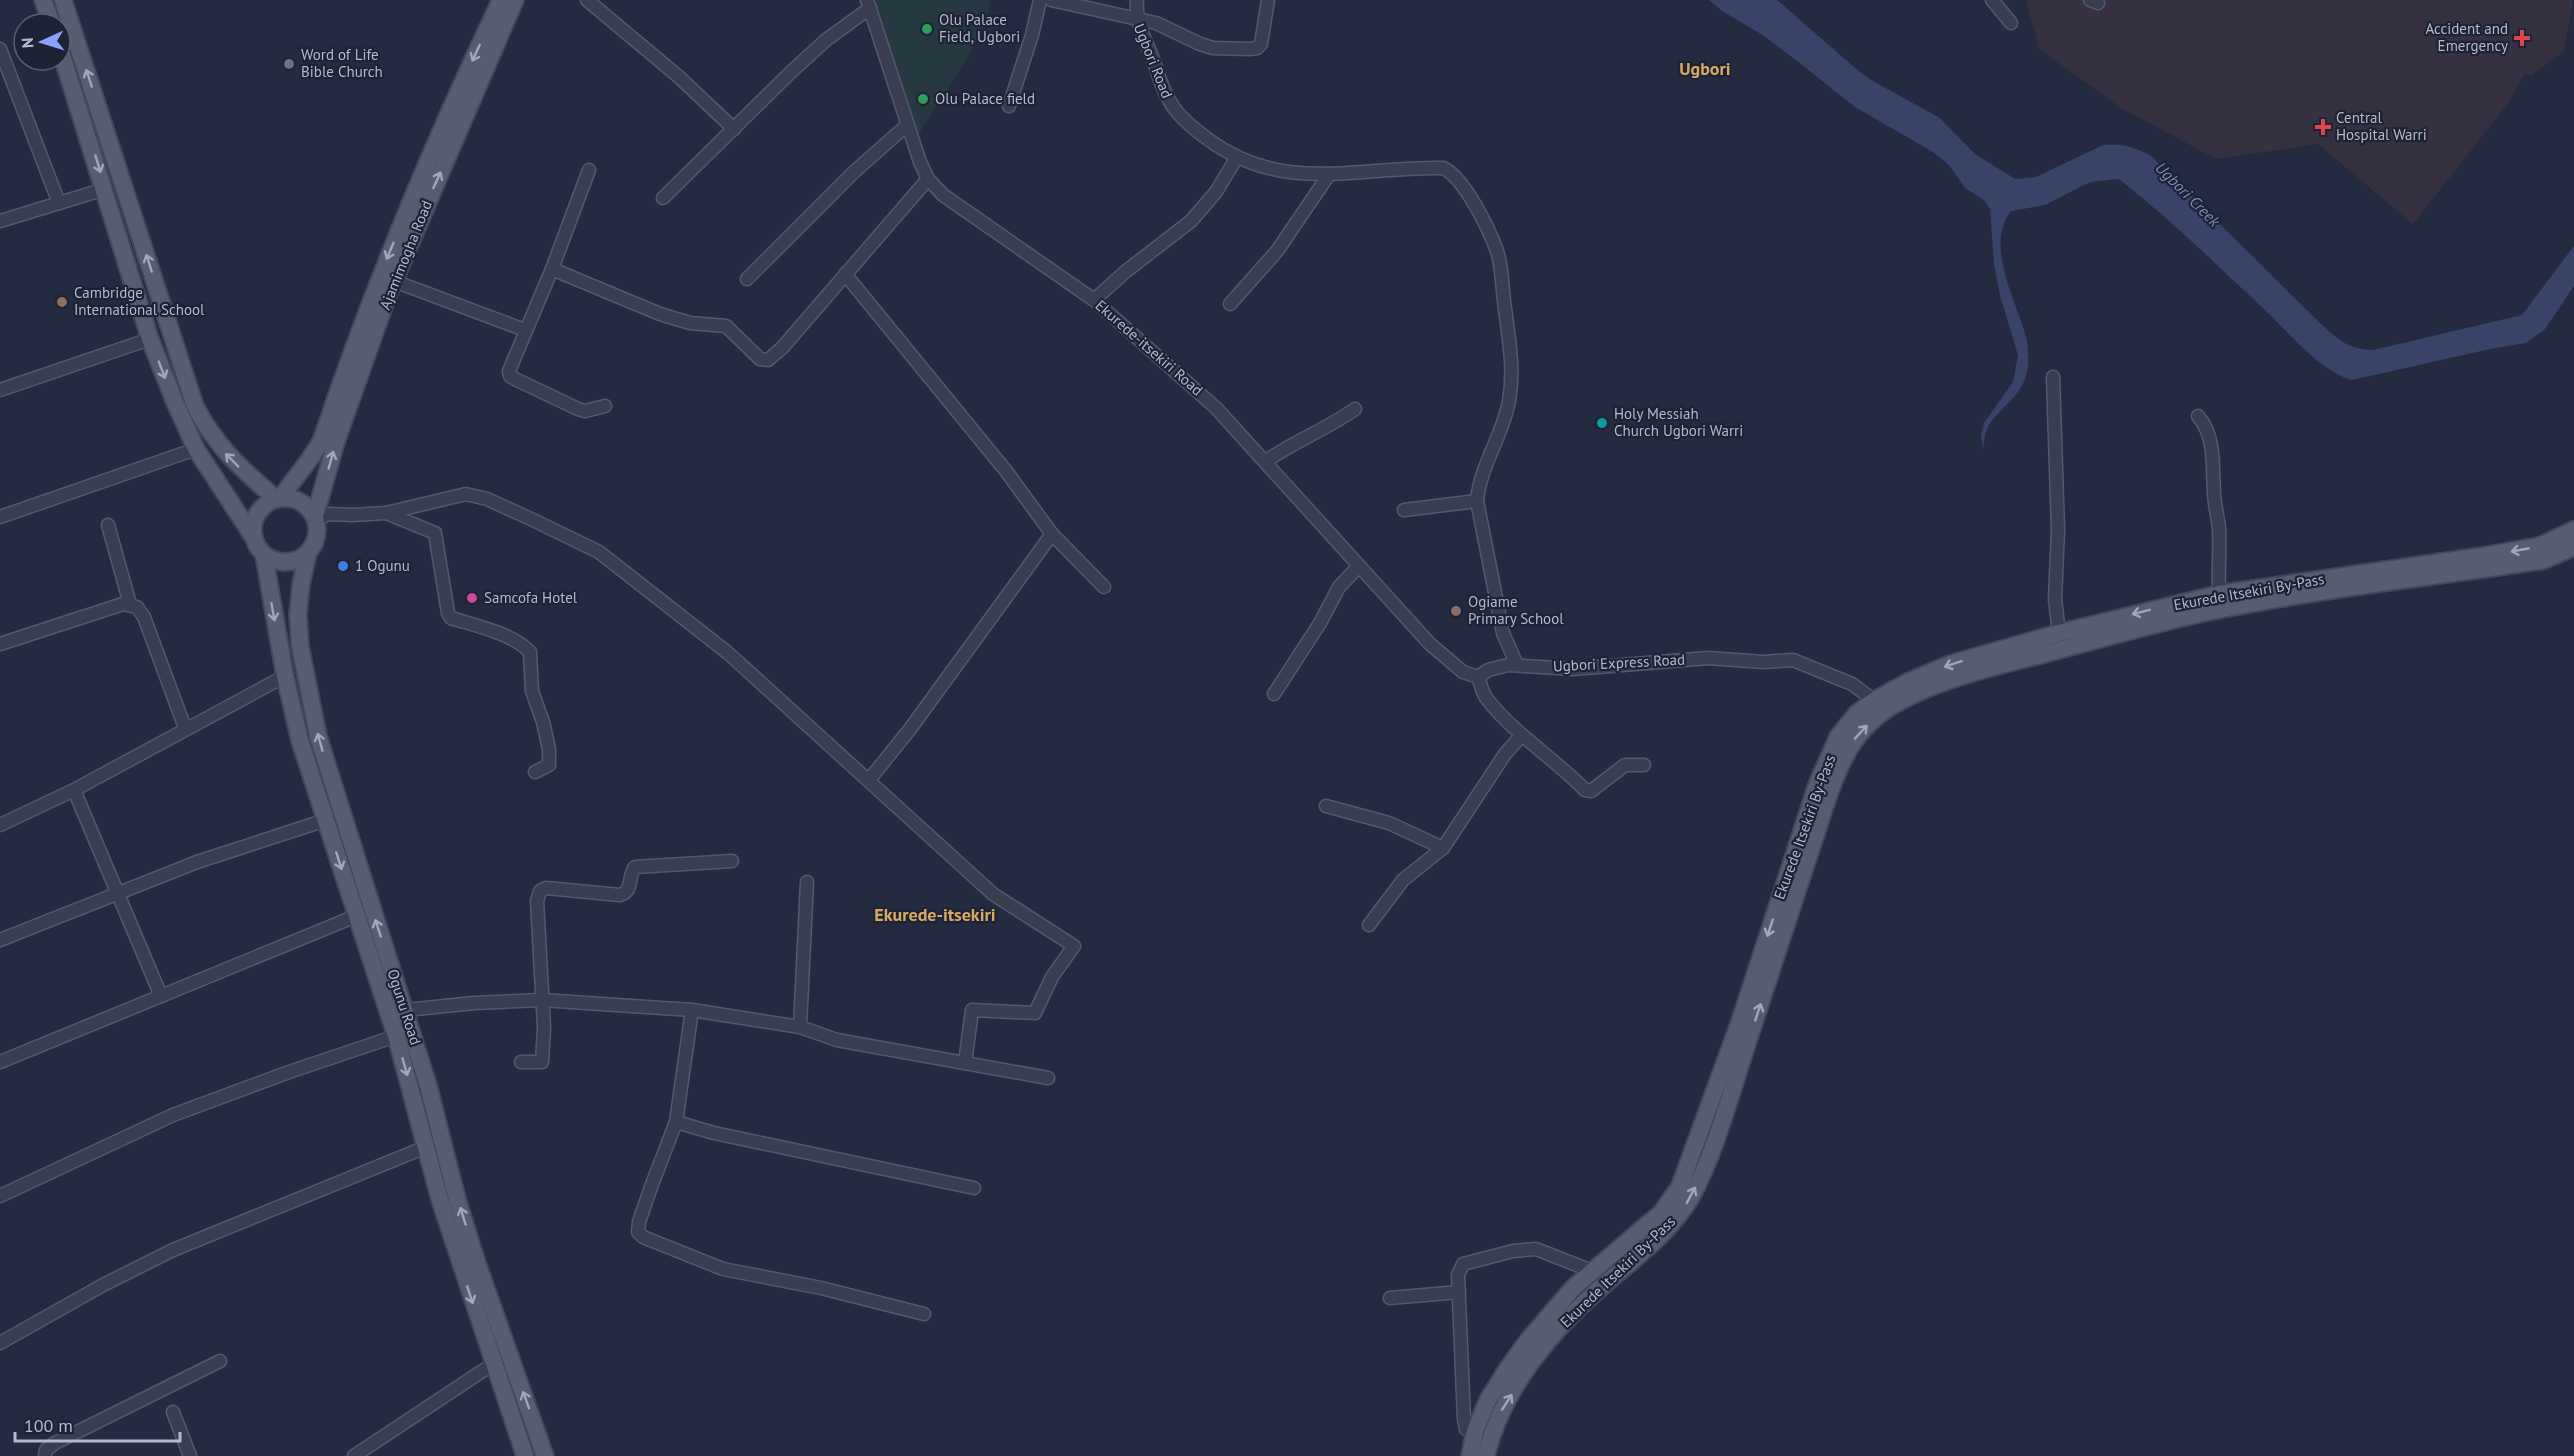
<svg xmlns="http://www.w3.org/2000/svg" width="2574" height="1456" font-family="'PT Sans',sans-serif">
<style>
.medical{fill:#353140}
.green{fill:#263941}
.water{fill:#384367}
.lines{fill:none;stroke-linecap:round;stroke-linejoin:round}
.minor-casing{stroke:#53596a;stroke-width:15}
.major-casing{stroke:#424759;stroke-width:20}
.minor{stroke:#383e50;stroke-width:12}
.major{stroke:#565d70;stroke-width:16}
.oneway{stroke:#a2a7b8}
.leisure-dot{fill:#2e9e5b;stroke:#1d2335;stroke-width:2}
.health-dot{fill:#e0444e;stroke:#1d2335;stroke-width:2}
.worship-dot{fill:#6b7280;stroke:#1d2335;stroke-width:2}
.education-dot{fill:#8d6e63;stroke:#1d2335;stroke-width:2}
.culture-dot{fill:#0f9aa8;stroke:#1d2335;stroke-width:2}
.shop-dot{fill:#3f7fe0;stroke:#1d2335;stroke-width:2}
.hotel-dot{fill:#d1479c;stroke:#1d2335;stroke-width:2}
.labels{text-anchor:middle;stroke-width:4.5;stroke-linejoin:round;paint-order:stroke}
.poi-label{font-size:15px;fill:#b5b9ca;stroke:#1d2335;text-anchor:start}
.street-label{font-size:15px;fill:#b5b9ca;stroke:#1d2335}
.water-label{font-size:16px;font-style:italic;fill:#7c8ab2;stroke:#1d2335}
.quarter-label{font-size:18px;font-weight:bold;fill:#d7a963;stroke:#1d2335}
</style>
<rect width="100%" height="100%" fill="#242b40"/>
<path class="medical" d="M2026,0H2573L2564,51L2531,76L2525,73L2509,102L2413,224L2318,144L2216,159L2123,109L2039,49Z"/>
<path class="green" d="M870,0H990L987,22L965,62L918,135Z"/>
<path class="water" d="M1709,0H1777L1854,67L1871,80L1940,118L1975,154L2015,179L2036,177L2103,145C2122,143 2135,147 2151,156L2319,322C2338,339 2346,349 2373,350L2522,315L2574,246V286L2545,329L2526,343L2490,349L2352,380C2319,370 2292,336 2267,312C2219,267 2171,220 2119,179L2090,182L2045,205L2011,211C1984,245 2017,302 2026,337C2028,344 2028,353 2028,360C2029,396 1998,405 1987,429C1984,436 1984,444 1983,451L1981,435L1984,423L2013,382L2018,355L2000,295L1994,264L1990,209L1985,201L1965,188L1950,166L1933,152L1855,107L1792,57L1761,34L1722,11Z"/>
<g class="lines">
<g class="minor-casing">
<g id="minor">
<path d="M587,0L679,77L734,129"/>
<path d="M867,0L920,162L928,179L943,195L1094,300L1216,408L1430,644L1463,672L1478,677"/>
<path d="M1051,0L1156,23L1200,44L1213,48L1250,49L1257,48L1261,44L1268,0"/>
<path d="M1137,0C1135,25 1147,41 1155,65C1167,104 1176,116 1209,140C1284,195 1360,166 1443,168C1464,177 1489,229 1497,251C1502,266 1502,285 1504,301C1508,334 1515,368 1509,401C1503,435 1480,466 1477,501L1503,633L1517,665"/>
<path d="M1992,0L2011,23"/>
<path d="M2090,0L2098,3"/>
<path d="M0,49L59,203"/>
<path d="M1009,106L1032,35L1040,0"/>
<path d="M589,170L552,269L509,371L510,376L515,379L578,409L585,411L605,406"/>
<path d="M663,198L791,72L826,40L870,8"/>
<path d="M0,221L105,189"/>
<path d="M552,269L660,314L690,323L726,326L760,359L768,360L782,348L928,179"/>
<path d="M845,274L1006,471L1052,534L1104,587"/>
<path d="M747,279L854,172L907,125"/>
<path d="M394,281L525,330"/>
<path d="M1094,300L1125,272L1191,221L1216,192L1237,157"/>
<path d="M1230,304L1277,251L1328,176"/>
<path d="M2053,377L2058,530L2055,599L2059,633"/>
<path d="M0,390L150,339"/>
<path d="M2198,416C2216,437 2212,465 2214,492C2214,504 2218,516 2219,529C2220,551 2218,572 2219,594"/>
<path d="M1266,461C1295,441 1327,429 1355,409"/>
<path d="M1404,510L1477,501"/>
<path d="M386,513L435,533L448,613L451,618C476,626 512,633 530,652L532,691L543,722L549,749V765L535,772"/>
<path d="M0,517L196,449"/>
<path d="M317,522L325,515L331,514L352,515L386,513L466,494L487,499L531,519L599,552L728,653L993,894L1074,946L1052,977L1035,1013L972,1010L965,1063"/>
<path d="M108,525L130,604"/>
<path d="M0,644L123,604L137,607L144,617L185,728"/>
<path d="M1478,677L1488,670L1508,665L1573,669L1708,658L1763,662L1793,660L1852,684L1879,704"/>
<path d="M1478,677C1481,684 1482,693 1487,699C1514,734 1554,758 1585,790L1591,791L1625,765H1644"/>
<path d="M1274,694L1320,623L1339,587L1358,567"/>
<path d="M869,780L910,729L1052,534"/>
<path d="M74,790L161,996"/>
<path d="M1326,806L1389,823L1443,848"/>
<path d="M0,825L74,790L285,676"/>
<path d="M1369,925L1403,880L1443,848L1505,754L1522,735"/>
<path d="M0,940L197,862L326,820"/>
<path d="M406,1010L474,1003L541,1000L692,1010L800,1027L837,1040L1048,1078"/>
<path d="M692,1010L676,1122L651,1187L639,1222L638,1232L643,1237L723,1269L821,1288L924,1314"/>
<path d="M800,1027L807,882"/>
<path d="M0,1062L356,916"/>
<path d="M521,1062H542L544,1028L537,901L540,891L546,888L620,895C634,891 627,877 635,867L732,861"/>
<path d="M676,1122L714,1133L974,1188"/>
<path d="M0,1196L173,1115L289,1072L396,1036"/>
<path d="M1390,1298L1459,1292"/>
<path d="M0,1343L103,1285L173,1250L426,1147"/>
<path d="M173,1412L190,1456"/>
<path d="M1475,1431L1466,1429L1464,1419L1458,1275L1463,1264L1513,1251L1536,1249L1592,1271"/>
<path d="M45,1456L46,1450L55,1443L220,1361"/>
<path d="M354,1456L493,1364"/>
</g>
</g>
<g class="major-casing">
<g id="major">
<path d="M43,0L52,24"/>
<path d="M63,0L195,406C216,447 242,469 276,499"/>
<path d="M60,49L150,339L174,400L196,449L254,538"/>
<path d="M282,497C294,477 312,460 322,439C372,289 433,143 501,0"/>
<circle cx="285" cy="530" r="32"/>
<path d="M315,516L336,442L388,295L515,0"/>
<path d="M308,553L301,584L298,614L300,646L318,736L428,1085L457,1199L477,1263L545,1456"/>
<path d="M264,555L285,676L300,741L396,1036L440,1200L525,1456"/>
<path d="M1470,1456L1475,1431L1488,1400L1508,1368L1529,1339L1574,1287L1662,1212L1680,1186L1739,1024L1818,782L1838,737L1857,713L1875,700L1908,682L1950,664L2059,633L2219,594L2483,556L2539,546L2574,530"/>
<path d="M1486,1456C1502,1388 1553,1328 1605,1284C1635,1258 1671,1232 1691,1197C1713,1158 1730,1097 1744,1053C1773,966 1801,878 1830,791C1841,762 1851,739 1875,718C1916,684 1992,667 2044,654C2108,637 2172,618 2238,606C2339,586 2442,576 2544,560L2574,547"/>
</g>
</g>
<use href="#minor" class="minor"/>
<use href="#major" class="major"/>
</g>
<defs><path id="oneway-shaft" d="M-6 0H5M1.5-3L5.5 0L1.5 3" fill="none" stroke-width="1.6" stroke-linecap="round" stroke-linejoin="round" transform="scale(1.5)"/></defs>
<g class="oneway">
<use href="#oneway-shaft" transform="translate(476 53) rotate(115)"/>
<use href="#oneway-shaft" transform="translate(89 78) rotate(-108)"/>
<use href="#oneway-shaft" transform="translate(98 164) rotate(73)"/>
<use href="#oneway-shaft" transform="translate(437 180) rotate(-66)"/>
<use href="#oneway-shaft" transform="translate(390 251) rotate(113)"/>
<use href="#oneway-shaft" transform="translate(149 263) rotate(-108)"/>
<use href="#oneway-shaft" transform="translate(162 370) rotate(69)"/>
<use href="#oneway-shaft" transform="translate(232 460) rotate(-134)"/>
<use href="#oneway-shaft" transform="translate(331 460) rotate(-74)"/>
<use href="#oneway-shaft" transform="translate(2520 550) rotate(170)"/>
<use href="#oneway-shaft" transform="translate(273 612) rotate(80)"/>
<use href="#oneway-shaft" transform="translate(2141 612) rotate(166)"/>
<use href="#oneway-shaft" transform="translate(1953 664) rotate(161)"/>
<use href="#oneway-shaft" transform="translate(1861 732) rotate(-47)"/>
<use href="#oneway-shaft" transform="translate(320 742) rotate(-106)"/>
<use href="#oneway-shaft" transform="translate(339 861) rotate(72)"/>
<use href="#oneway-shaft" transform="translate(378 928) rotate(-108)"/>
<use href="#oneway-shaft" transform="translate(1770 928) rotate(108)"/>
<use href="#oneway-shaft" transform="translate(1758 1012) rotate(-72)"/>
<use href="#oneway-shaft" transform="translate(405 1067) rotate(74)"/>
<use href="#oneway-shaft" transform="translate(1691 1195) rotate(-62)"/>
<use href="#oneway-shaft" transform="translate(463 1216) rotate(-107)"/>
<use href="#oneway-shaft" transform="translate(470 1295) rotate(72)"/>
<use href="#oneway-shaft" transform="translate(526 1400) rotate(-110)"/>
<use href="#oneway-shaft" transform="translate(1507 1402) rotate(-57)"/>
</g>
<g class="leisure-dot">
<circle cx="927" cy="29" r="6"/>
<circle cx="923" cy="99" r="6"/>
</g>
<g class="health-dot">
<path d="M2519 29h6v6h6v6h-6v6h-6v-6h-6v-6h6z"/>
<path d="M2320 118h6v6h6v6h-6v6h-6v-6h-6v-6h6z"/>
</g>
<circle class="worship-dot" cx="289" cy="64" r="6"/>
<g class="education-dot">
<circle cx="62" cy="302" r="6"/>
<circle cx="1456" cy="611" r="6"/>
</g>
<circle class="culture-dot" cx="1602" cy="423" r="6"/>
<circle class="shop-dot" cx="343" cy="566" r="6"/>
<circle class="hotel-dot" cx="472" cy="598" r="6"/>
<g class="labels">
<g class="poi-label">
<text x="939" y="25">Olu Palace<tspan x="939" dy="17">Field, Ugbori</tspan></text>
<text x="2508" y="34" text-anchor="end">Accident and<tspan x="2508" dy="17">Emergency</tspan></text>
<text x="301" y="60">Word of Life<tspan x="301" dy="17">Bible Church</tspan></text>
<text x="935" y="104">Olu Palace field</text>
<text x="2336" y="123">Central<tspan x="2336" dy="17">Hospital Warri</tspan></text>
<text x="74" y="298">Cambridge<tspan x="74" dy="17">International School</tspan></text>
<text x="1614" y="419">Holy Messiah<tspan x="1614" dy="17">Church Ugbori Warri</tspan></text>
<text x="355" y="571">1 Ogunu</text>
<text x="484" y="603">Samcofa Hotel</text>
<text x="1468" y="607">Ogiame<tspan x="1468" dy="17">Primary School</tspan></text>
</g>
<g class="street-label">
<text transform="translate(1153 61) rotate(68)" y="5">Ugbori Road</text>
<text transform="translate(406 255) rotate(-68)" y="5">Ajamimogha Road</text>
<text transform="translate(1149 348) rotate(41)" y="5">Ekurede-itsekiri Road</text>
<text transform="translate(2249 592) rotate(-10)" y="5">Ekurede Itsekiri By-Pass</text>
<text transform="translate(1619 663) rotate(-3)" y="5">Ugbori Express Road</text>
<text transform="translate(1805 827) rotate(-70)" y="5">Ekurede Itsekiri By-Pass</text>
<text transform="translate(404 1007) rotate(72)" y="5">Ogunu Road</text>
<text transform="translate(1618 1272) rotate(-44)" y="5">Ekurede Itsekiri By-Pass</text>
</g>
<g class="water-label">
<text transform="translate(2188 194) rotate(45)" y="6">Ugbori Creek</text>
</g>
<g class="quarter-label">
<text x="1705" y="75">Ugbori</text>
<text x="935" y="921">Ekurede-itsekiri</text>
</g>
</g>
<g transform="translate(42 42) rotate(266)"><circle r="28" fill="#1d2335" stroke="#5a5f71" stroke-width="1.5"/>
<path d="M0-4.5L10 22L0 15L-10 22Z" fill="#8aa2fa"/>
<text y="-9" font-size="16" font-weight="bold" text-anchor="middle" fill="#b5b9ca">N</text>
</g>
<path d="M15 1432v9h165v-9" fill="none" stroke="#b5b9ca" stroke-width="3"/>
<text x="24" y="1432" font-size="18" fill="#b5b9ca" stroke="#1d2335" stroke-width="4.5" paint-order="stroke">100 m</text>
</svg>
